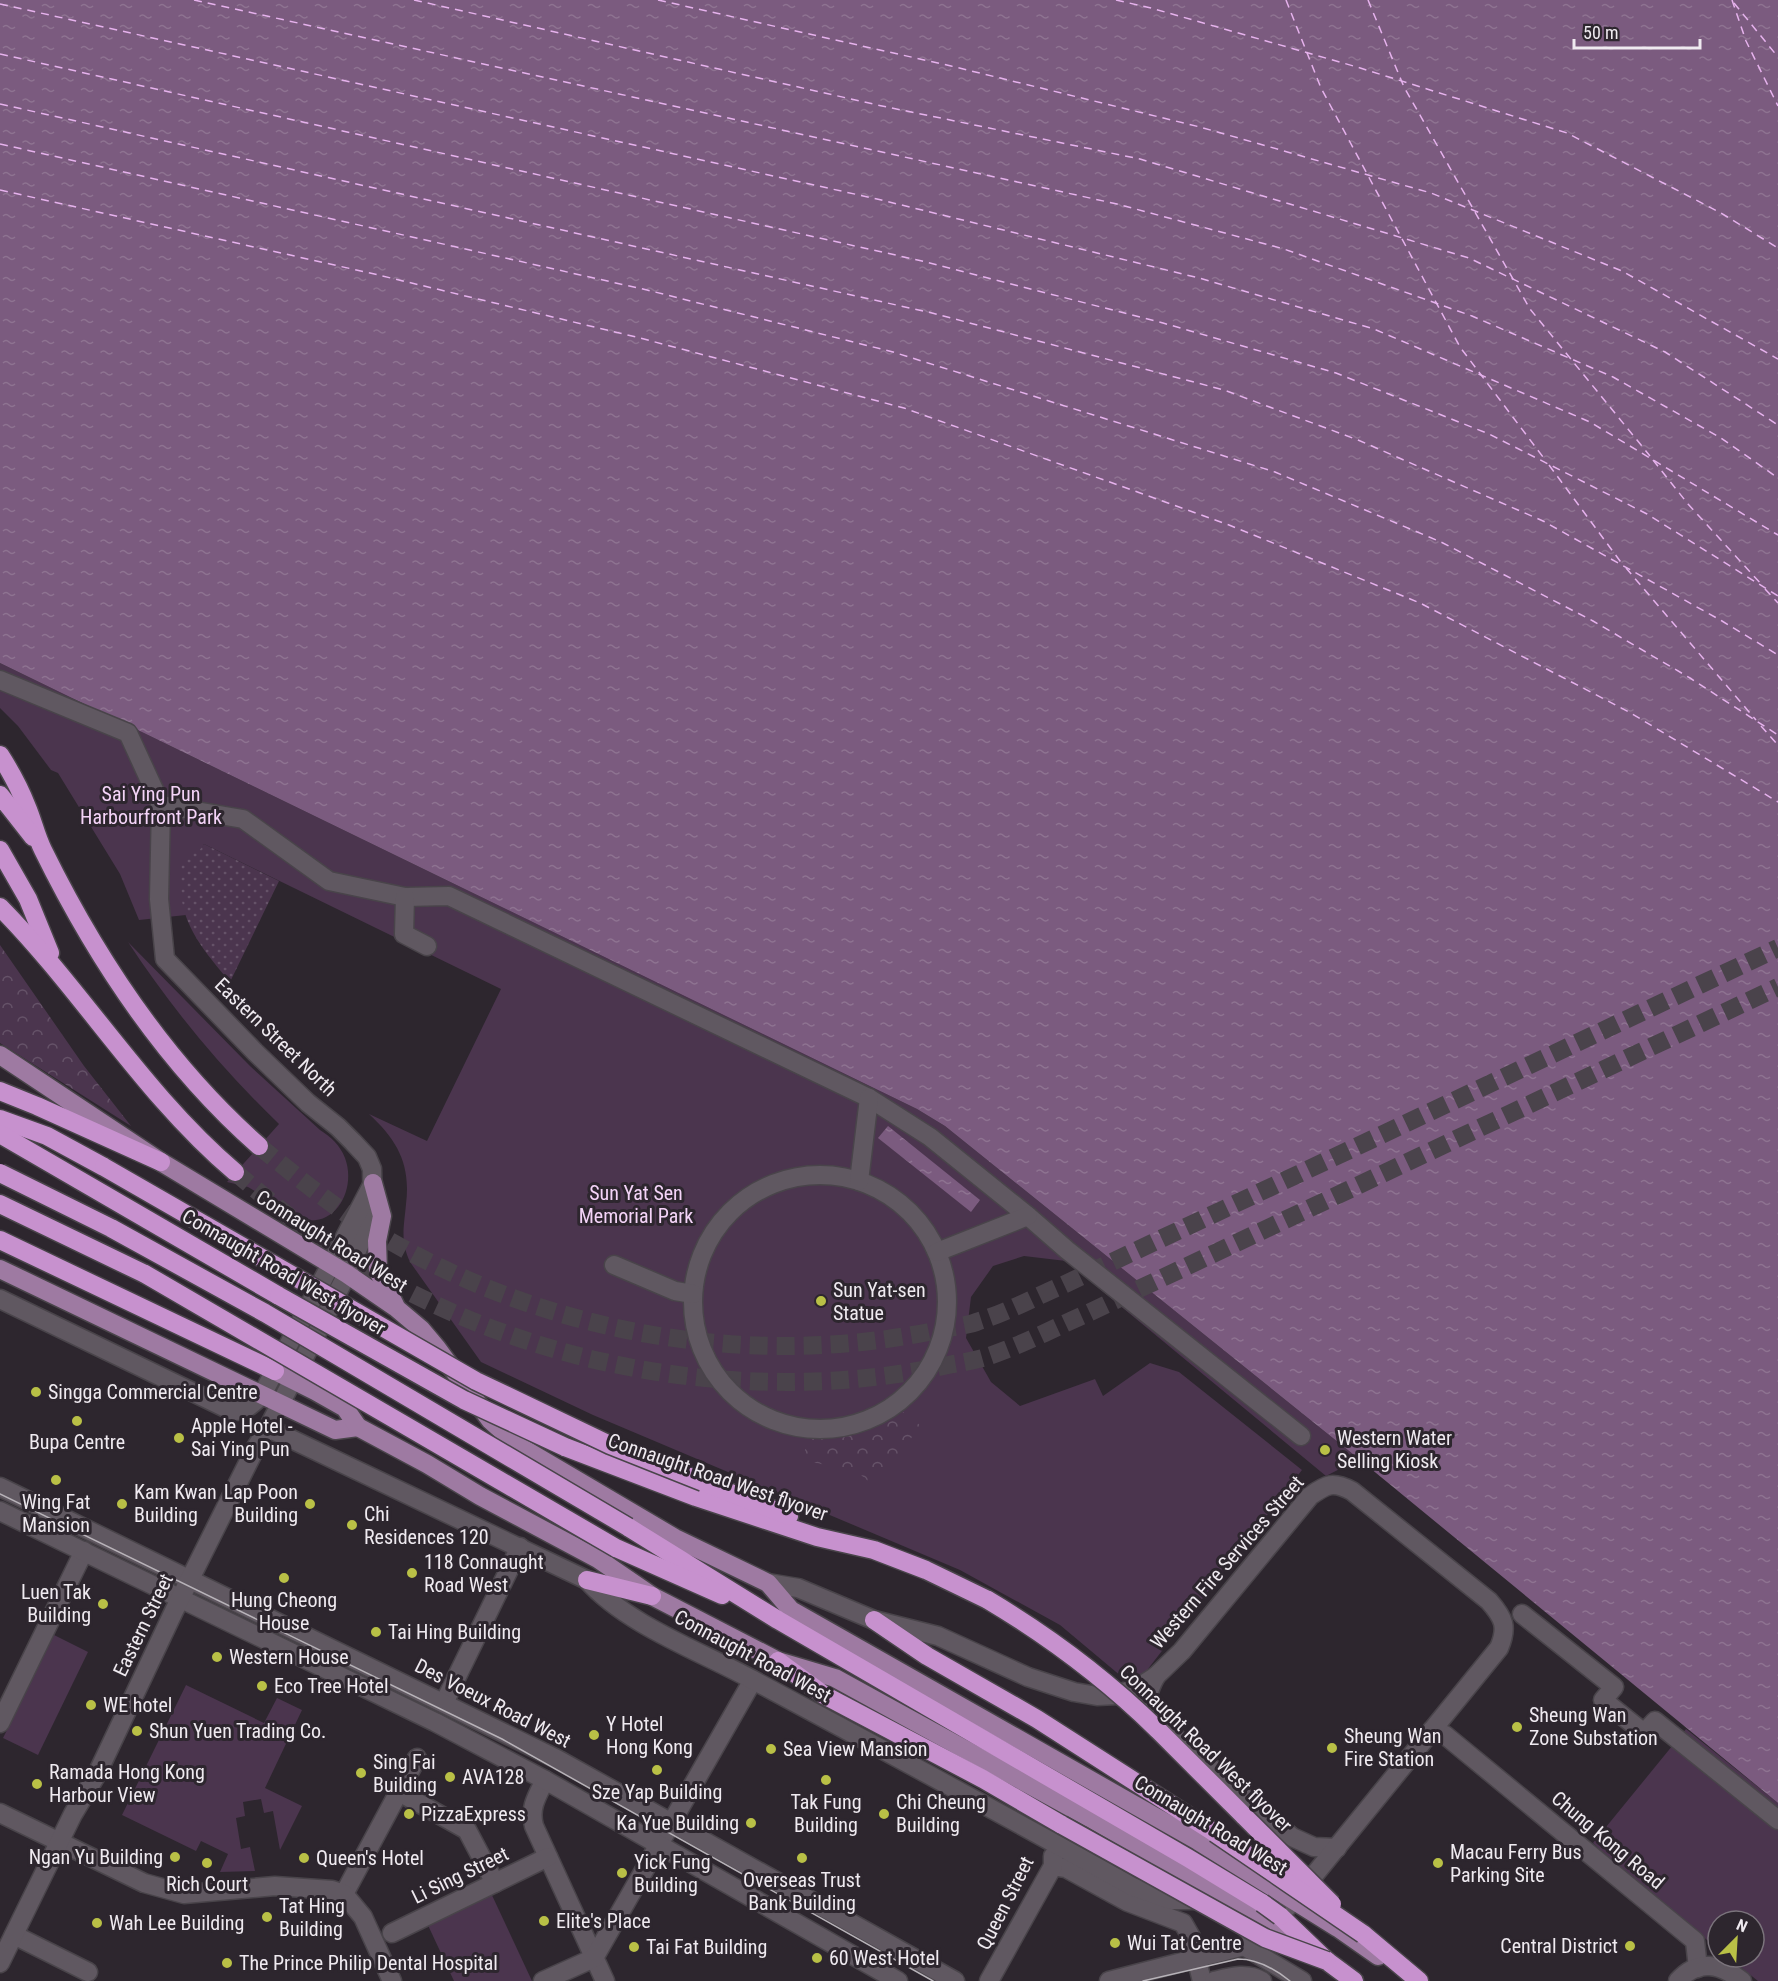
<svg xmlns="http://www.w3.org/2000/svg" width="1778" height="1981" font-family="'Roboto Condensed',sans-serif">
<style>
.green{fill:#4b354e}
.forest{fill:url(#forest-crowns)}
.garden{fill:url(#garden-dots)}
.water{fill:url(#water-ripples)}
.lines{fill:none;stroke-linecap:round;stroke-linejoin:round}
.ferry{stroke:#e6b2ed;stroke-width:1.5;stroke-dasharray:8 6;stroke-linecap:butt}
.highway-tunnel{stroke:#4a434b;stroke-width:18;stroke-dasharray:18 9;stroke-linecap:butt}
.street-casing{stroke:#49444a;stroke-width:21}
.secondary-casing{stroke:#49444a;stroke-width:21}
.primary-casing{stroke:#49444a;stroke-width:21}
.highway-casing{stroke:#49444a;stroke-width:21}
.street{stroke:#605861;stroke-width:18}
.secondary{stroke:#605861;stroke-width:18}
.primary{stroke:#9e7aa2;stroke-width:18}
.highway{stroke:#c791ce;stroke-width:18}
.tram{stroke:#b8b3b9;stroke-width:1.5}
.highway-bridge-casing{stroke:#49444a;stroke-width:21;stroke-linecap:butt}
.highway-bridge{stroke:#c791ce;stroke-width:18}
.poi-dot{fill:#b9c046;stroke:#2d262e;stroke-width:2}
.labels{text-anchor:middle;stroke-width:6;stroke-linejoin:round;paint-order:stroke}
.park-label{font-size:20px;fill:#f4d4f8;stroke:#2d262e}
.street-label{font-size:20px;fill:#efeaf0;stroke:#2d262e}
.poi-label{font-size:20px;fill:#efeaf0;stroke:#2d262e;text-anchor:start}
</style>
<defs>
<pattern id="forest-crowns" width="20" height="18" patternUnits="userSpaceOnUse" patternTransform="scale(1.5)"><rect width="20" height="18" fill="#4b354e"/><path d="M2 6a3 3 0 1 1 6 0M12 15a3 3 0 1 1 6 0" fill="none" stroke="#655268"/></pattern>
<pattern id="garden-dots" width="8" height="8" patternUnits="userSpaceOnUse" patternTransform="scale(1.5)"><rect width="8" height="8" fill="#4b354e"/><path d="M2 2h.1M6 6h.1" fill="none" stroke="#655268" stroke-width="1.8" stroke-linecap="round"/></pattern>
<pattern id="water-ripples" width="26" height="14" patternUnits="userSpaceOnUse" patternTransform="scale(1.5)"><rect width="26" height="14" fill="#7b5b7f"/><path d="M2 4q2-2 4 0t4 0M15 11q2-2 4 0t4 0" fill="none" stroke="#8e7391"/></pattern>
</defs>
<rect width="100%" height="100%" fill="#2d262e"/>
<g class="green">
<path d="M0,663L917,1109L945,1126L1359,1459L1326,1476L1066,1261L1024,1256L993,1266L971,1297L966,1338L991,1382L1020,1406L1095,1379L1103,1396L1150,1363L1179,1372L1302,1470L1134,1687L1060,1625L960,1570L593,1415L481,1362L410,1262C400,1240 404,1227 406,1204C411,1164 397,1140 369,1114L427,1141L501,989L204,844L181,889L186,915L139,920L120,874L58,773L51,770L18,726L0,708Z"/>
<path d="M128,942L250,1066L320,1130C331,1137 340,1145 345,1158C356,1187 338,1226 304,1220L248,1187L227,1182L279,1124C221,1068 172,1009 128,942Z"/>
<path d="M54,1635L88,1652L38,1755L3,1738Z"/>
<path d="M186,1685L264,1723L277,1698L302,1710L265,1788L302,1806L280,1850L273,1811L264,1813L261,1799L243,1802L245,1816L236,1818L241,1849L250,1847L255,1871L220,1872L228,1854L201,1841L196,1851L122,1815Z"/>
<path d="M1686,1729L1778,1803V1981H1758L1728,1957H1754V1921H1718V1949L1612,1862L1593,1843Z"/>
<path d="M490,1891L532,1981H454L426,1921Z"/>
</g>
<g class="forest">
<path d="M0,945L84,1066L131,1126L0,1043Z"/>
<path d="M904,1412L921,1426L873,1485L856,1471L806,1461L804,1437L840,1438L872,1430Z"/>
</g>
<path class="garden" d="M204,844L279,881L230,982C206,953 179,924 181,883C181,878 180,869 182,864C184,859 191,854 194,850L199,851Z"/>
<g class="water">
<path d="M0,0H1778V1803L1359,1459L945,1126L917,1109L0,663Z"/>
<path d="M888,1126L980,1200L971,1212L878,1138Z"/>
</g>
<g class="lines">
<g class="ferry">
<path d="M194,0L1117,204L1284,249L1472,316L1613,377L1721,438L1778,478"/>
<path d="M414,0L882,106L1140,159L1469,258L1665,352L1778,425"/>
<path d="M658,0L951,66L1200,127L1431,193L1622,271L1778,359"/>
<path d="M1116,0L1151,8L1357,67L1567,133L1721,213L1778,248"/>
<path d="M1286,0L1321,88L1460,347L1546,461"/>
<path d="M1368,0L1404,87L1530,309L1650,456"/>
<path d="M1732,0L1746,41L1778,106"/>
<path d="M1734,3L1778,57"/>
<path d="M0,4L877,199L1199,278L1374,329L1590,422L1778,535"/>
<path d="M0,54L922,261L1163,323L1336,373L1489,434L1647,514L1778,596"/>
<path d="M0,104L932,313L1224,390L1358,440L1543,521L1722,621L1778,655"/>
<path d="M0,144L647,290L893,352L1275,472L1441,542L1593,621L1690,678L1778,735"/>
<path d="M0,190L370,273L640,338L904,408L1229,525L1420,603L1629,712L1778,802"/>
<path d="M1653,460L1688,504L1762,585"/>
<path d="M1549,465L1623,565"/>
<path d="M1626,568L1756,720"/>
<path d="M1765,589L1778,603"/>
<path d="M1761,726L1778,745"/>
</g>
<g class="highway-tunnel">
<path d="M259,1146C292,1173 325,1200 360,1223C498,1310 660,1353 823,1345C865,1343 907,1337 948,1328C959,1326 970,1325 979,1321C1008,1312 1035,1297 1063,1285L1778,948"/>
<path d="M235,1172C269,1201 303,1229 341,1253C485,1345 655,1389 826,1381C869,1379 911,1373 953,1364C965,1362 978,1360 989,1356C1022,1345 1054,1328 1086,1314L1778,987"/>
</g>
<g class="street-casing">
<g id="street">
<path d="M0,680L128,733L161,805L159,899L165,959L255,1052L308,1103L338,1127L353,1142L367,1157L372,1169L373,1213L347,1274"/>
<path d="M161,805L243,819L329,881L405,897L449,896L869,1098L930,1137L1028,1216L1067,1250L1301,1436"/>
<path d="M405,897L404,934L427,946"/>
<circle cx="820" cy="1302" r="127"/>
<path d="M859,1181L869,1098"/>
<path d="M937,1252L1028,1216"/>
<path d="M331,1264L371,1187"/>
<path d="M614,1265L675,1291L693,1294"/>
<path d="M1522,1614L1614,1687L1603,1700L1644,1733L1655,1721L1778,1820"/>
<path d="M1156,1676C1147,1692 1144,1704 1155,1720L1292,1837L1314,1847L1337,1848"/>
<path d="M444,1703L520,1547"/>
<path d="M0,1723L84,1551"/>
<path d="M1432,1730L1445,1735L1695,1941L1698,1968"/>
<path d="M545,1780C537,1796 529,1808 534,1826L605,1981"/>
<path d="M399,1792L467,1830L495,1883"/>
<path d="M1053,1866L1066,1868L1128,1902L1183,1923L1191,1937L1202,1981"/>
<path d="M344,1894L417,1758"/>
<path d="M392,1933L548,1857"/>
<path d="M14,1935L88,1972"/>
<path d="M1244,1946L1302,1981"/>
<path d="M543,1981L594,1958L753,1680"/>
<path d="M989,1981L1053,1866V1856"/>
<path d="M1678,1981C1698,1958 1721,1964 1742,1981"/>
</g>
</g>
<g class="secondary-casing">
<g id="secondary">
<path d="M0,1299L232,1411C246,1412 252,1404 262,1395L331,1264"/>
<path d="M268,1428L587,1580C627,1625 700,1651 753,1680C880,1748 1008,1817 1133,1887L1171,1900H1203"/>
<path d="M0,1487L557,1759L955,1981"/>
<path d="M0,1511L435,1722L545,1780L898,1981"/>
<path d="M768,1583L798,1588L874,1620L938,1636L1028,1677L1074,1692L1097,1696L1117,1695L1142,1685L1156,1676L1182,1651L1310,1496C1327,1484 1333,1481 1352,1491L1489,1601C1504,1618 1508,1627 1499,1648L1293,1901L1268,1927L1244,1946L1109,1981"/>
<path d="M0,1813L144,1883L184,1894L275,1886L332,1890L344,1894L363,1917L392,1981"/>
<path d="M0,1963L73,1814L97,1774L174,1611L256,1447L268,1428L347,1274"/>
<path d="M1214,1981C1230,1977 1247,1972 1262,1981"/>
</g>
</g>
<g class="primary-casing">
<g id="primary">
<path d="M0,1055L161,1162L347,1274L395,1307L421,1329L437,1348L490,1420L519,1446L675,1538L768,1583L791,1610L1198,1841L1338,1928L1378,1956"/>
<path d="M373,1183L382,1216L377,1241L378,1271L395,1305"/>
<path d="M0,1269L335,1430L358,1427"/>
<path d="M275,1371L315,1391L345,1408L358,1427L427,1464L480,1496L598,1559L652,1596L778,1661L835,1678L1090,1818L1222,1895L1295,1946"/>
</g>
</g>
<g class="highway-casing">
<g id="highway">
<path d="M0,755C11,772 20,789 27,807C33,821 36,836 43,850C97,960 167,1065 259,1146"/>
<path d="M0,795L33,837"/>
<path d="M0,850L28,899L50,953"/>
<path d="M0,907C83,991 144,1095 235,1172"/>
<path d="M0,1091L37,1106L161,1162"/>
<path d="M0,1119L47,1136L104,1167"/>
<path d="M0,1134L279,1296"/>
<path d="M0,1204L145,1274"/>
<path d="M0,1240L275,1371"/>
<path d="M565,1447L696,1497L817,1537L874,1550L926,1570L988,1600"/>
<path d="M703,1482L789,1516"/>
<path d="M628,1527L778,1620L1188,1858L1262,1903"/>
<path d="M616,1548L722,1595"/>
<path d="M587,1580L652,1596"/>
<path d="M874,1620L927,1656L1037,1719L1215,1833"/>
<path d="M778,1661L824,1695L983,1779L1062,1825"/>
<path d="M1157,1729L1244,1816"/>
<path d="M1280,1916L1327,1961L1354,1981"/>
<path d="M1363,1934L1419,1981"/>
</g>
</g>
<use href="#street" class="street"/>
<use href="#secondary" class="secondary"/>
<use href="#primary" class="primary"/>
<use href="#highway" class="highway"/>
<g class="tram">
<path d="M0,1494L502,1739L933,1981"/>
<path d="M1143,1981L1238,1959C1258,1959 1275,1969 1290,1981"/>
</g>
<g class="highway-bridge-casing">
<g id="highway-bridge">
<path d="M104,1167L476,1381L610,1445L703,1482"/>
<path d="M0,1173L111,1228L265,1313L628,1527"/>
<path d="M145,1274L616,1548"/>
<path d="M279,1296L464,1400L565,1447"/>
<path d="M988,1600C1050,1637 1106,1679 1157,1729"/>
<path d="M1244,1816L1332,1904"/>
<path d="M1062,1825L1265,1938L1327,1961"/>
<path d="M1215,1833L1363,1934"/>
<path d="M1262,1903L1280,1916"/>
</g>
</g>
<use href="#highway-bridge" class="highway-bridge"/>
</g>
<g class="poi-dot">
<circle cx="821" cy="1301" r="6"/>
<circle cx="36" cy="1392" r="6"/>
<circle cx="77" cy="1421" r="6"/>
<circle cx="179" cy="1438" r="6"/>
<circle cx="1325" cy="1450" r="6"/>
<circle cx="56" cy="1480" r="6"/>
<circle cx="122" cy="1504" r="6"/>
<circle cx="310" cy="1504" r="6"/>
<circle cx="352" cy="1525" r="6"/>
<circle cx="412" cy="1573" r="6"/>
<circle cx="284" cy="1578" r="6"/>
<circle cx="103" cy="1604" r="6"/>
<circle cx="376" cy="1632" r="6"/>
<circle cx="217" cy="1657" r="6"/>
<circle cx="262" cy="1686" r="6"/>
<circle cx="91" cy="1705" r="6"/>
<circle cx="1517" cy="1727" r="6"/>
<circle cx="137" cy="1731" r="6"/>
<circle cx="594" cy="1735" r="6"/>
<circle cx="1332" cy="1748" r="6"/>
<circle cx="771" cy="1749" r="6"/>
<circle cx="657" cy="1770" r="6"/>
<circle cx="361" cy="1773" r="6"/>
<circle cx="450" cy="1777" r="6"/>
<circle cx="826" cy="1780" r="6"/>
<circle cx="37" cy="1784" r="6"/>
<circle cx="409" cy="1814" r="6"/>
<circle cx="884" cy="1814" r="6"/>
<circle cx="751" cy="1823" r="6"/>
<circle cx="175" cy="1857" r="6"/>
<circle cx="304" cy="1858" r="6"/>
<circle cx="802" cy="1858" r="6"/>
<circle cx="207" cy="1863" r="6"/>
<circle cx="1438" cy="1863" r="6"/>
<circle cx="622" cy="1873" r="6"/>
<circle cx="267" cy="1917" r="6"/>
<circle cx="544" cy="1921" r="6"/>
<circle cx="97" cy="1923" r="6"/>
<circle cx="1115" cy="1943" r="6"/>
<circle cx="1630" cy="1946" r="6"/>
<circle cx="634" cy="1947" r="6"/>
<circle cx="817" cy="1958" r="6"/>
<circle cx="227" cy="1963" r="6"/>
</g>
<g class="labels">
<g class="park-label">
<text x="151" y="801">Sai Ying Pun<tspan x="151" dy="23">Harbourfront Park</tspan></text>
<text x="636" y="1200">Sun Yat Sen<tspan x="636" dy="23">Memorial Park</tspan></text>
</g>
<g class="street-label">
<text transform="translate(276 1037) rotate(44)" y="7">Eastern Street North</text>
<text transform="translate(332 1241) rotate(32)" y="7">Connaught Road West</text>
<text transform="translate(284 1272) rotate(30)" y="7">Connaught Road West flyover</text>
<text transform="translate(718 1477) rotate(19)" y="7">Connaught Road West flyover</text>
<text transform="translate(1227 1562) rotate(-49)" y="7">Western Fire Services Street</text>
<text transform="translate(143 1625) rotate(-64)" y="7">Eastern Street</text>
<text transform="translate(753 1656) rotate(28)" y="7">Connaught Road West</text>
<text transform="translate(493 1703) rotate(27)" y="7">Des Voeux Road West</text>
<text transform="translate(1206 1748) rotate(44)" y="7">Connaught Road West flyover</text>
<text transform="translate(1211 1825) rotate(31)" y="7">Connaught Road West</text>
<text transform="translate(1608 1840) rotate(40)" y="7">Chung Kong Road</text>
<text transform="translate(460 1875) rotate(-26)" y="7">Li Sing Street</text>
<text transform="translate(1005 1903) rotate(-63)" y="7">Queen Street</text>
</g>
<g class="poi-label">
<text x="833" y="1297">Sun Yat-sen<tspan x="833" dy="23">Statue</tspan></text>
<text x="48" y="1399">Singga Commercial Centre</text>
<text x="191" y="1433">Apple Hotel -<tspan x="191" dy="23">Sai Ying Pun</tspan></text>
<text x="1337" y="1445">Western Water<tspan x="1337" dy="23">Selling Kiosk</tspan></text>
<text x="77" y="1449" text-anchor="middle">Bupa Centre</text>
<text x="134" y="1499">Kam Kwan<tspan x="134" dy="23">Building</tspan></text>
<text x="298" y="1499" text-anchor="end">Lap Poon<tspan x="298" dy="23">Building</tspan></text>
<text x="56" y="1509" text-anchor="middle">Wing Fat<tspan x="56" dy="23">Mansion</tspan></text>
<text x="364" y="1521">Chi<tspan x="364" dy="23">Residences 120</tspan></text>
<text x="424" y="1569">118 Connaught<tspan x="424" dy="23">Road West</tspan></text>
<text x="91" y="1599" text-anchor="end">Luen Tak<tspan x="91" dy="23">Building</tspan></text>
<text x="284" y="1607" text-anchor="middle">Hung Cheong<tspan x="284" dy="23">House</tspan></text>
<text x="388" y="1639">Tai Hing Building</text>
<text x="229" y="1664">Western House</text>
<text x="274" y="1693">Eco Tree Hotel</text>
<text x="103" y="1712">WE hotel</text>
<text x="1529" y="1722">Sheung Wan<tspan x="1529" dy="23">Zone Substation</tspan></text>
<text x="606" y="1731">Y Hotel<tspan x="606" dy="23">Hong Kong</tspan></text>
<text x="149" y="1738">Shun Yuen Trading Co.</text>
<text x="1344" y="1743">Sheung Wan<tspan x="1344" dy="23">Fire Station</tspan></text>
<text x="783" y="1756">Sea View Mansion</text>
<text x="373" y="1769">Sing Fai<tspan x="373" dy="23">Building</tspan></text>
<text x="49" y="1779">Ramada Hong Kong<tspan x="49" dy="23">Harbour View</tspan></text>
<text x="462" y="1784">AVA128</text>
<text x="657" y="1799" text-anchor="middle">Sze Yap Building</text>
<text x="826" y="1809" text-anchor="middle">Tak Fung<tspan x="826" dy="23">Building</tspan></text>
<text x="896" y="1809">Chi Cheung<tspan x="896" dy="23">Building</tspan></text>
<text x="421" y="1821">PizzaExpress</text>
<text x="739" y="1830" text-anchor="end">Ka Yue Building</text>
<text x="1450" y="1859">Macau Ferry Bus<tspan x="1450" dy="23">Parking Site</tspan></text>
<text x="163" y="1864" text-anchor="end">Ngan Yu Building</text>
<text x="316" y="1865">Queen's Hotel</text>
<text x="634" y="1869">Yick Fung<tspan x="634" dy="23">Building</tspan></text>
<text x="802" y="1887" text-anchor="middle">Overseas Trust<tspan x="802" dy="23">Bank Building</tspan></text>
<text x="207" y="1891" text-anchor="middle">Rich Court</text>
<text x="279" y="1913">Tat Hing<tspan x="279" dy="23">Building</tspan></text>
<text x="556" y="1928">Elite's Place</text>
<text x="109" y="1930">Wah Lee Building</text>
<text x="1127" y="1950">Wui Tat Centre</text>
<text x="1618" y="1953" text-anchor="end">Central District</text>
<text x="646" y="1954">Tai Fat Building</text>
<text x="829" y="1965">60 West Hotel</text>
<text x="239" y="1970">The Prince Philip Dental Hospital</text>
</g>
</g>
<g transform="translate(1736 1939) rotate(24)"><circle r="28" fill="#2d262e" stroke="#7b747c" stroke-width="1.5"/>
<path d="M0-4.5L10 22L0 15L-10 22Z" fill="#b9c046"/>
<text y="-9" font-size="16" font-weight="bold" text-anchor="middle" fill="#efeaf0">N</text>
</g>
<path d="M1574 39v9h126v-9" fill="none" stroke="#efeaf0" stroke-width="3"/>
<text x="1583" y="39" font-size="18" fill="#efeaf0" stroke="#2d262e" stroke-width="4.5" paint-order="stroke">50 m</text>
</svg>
